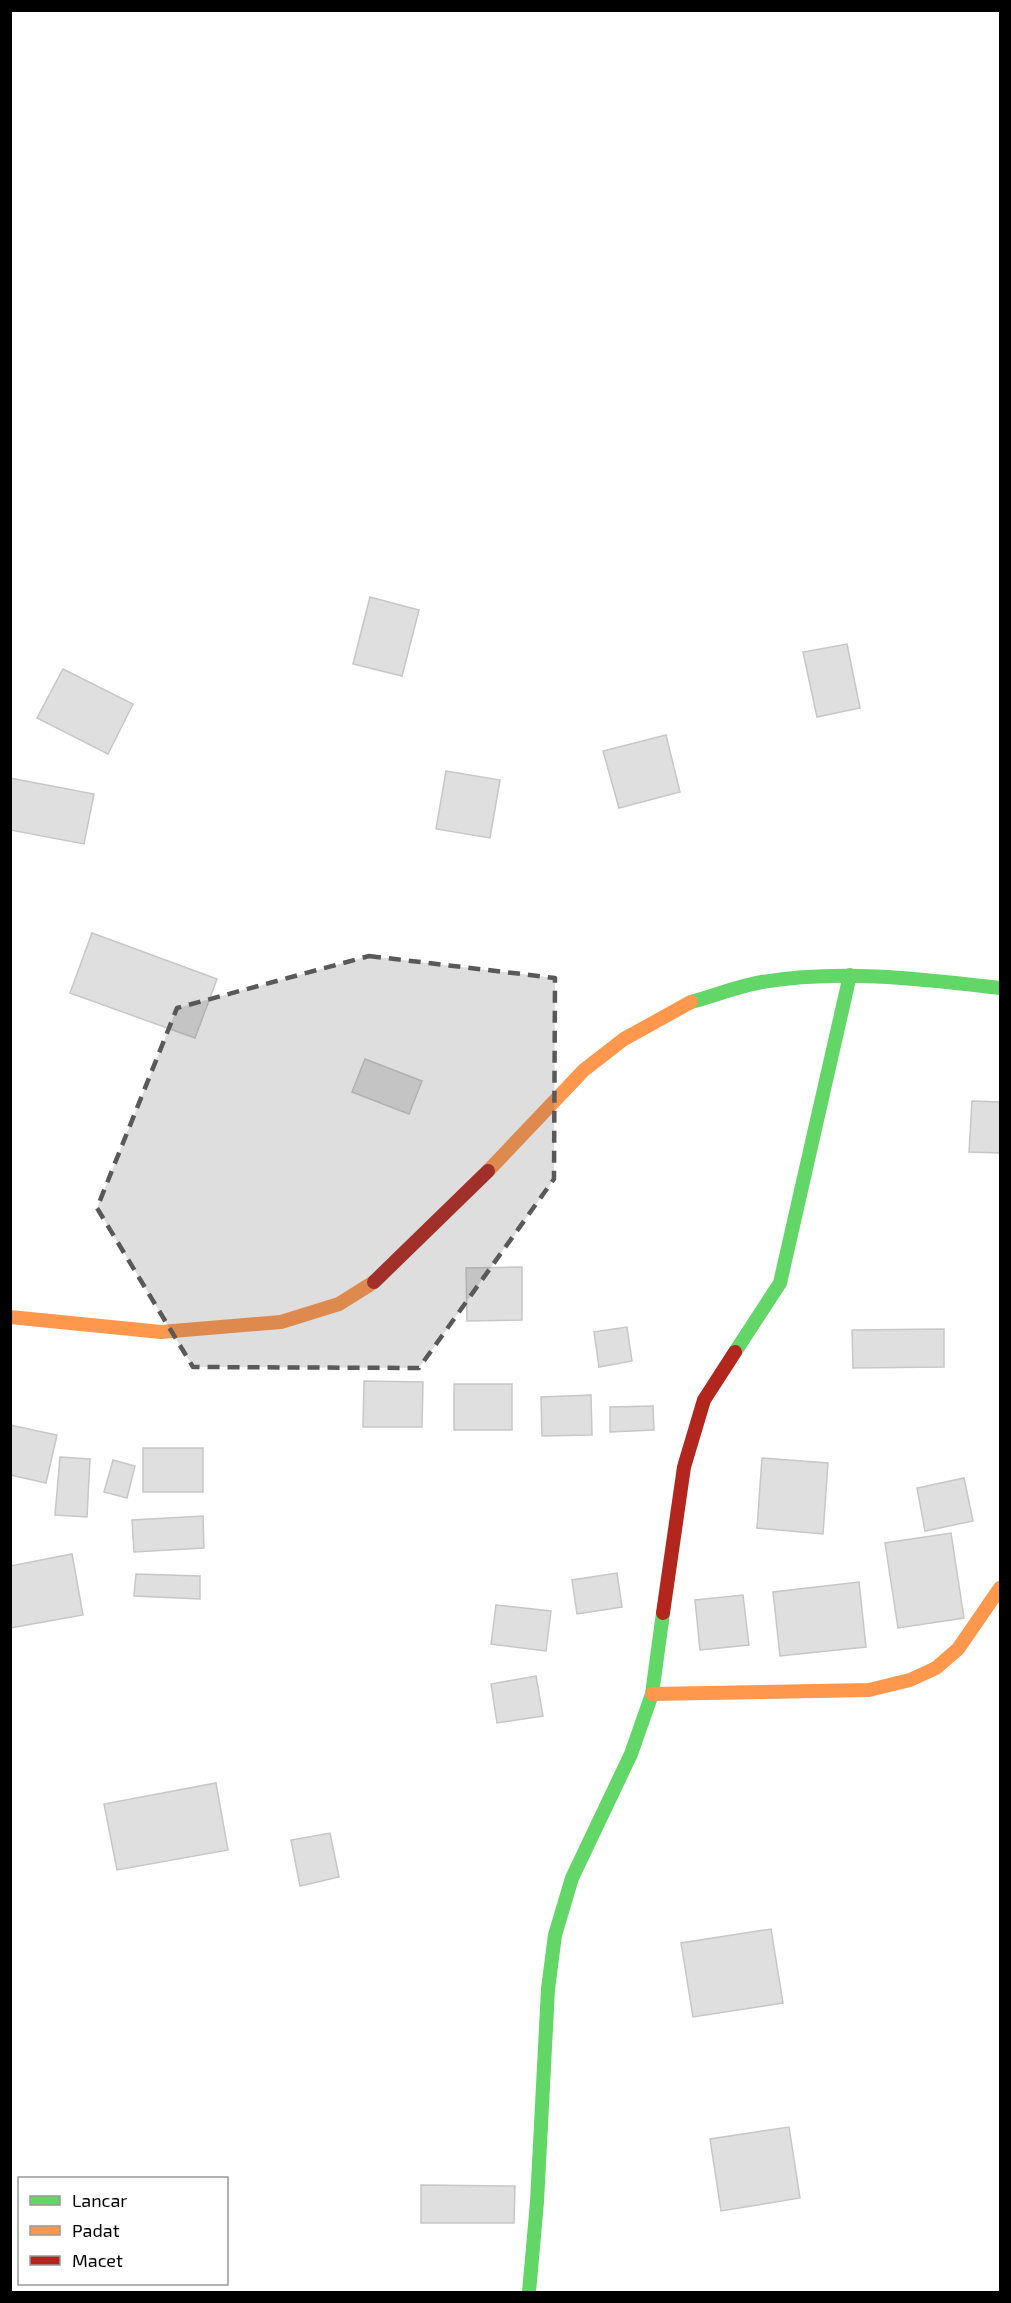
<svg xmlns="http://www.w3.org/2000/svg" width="1011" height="2303" font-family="'Exo 2',sans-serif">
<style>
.building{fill:#dfdfdf;stroke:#c7c7c7;stroke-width:1.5}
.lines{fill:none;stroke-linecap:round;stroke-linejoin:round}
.fast{stroke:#63d668;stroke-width:14}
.slow{stroke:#ff974d;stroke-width:14}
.jam{stroke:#b3261e;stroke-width:14}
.marked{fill:#595959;fill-opacity:0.2;stroke:#595959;stroke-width:4.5;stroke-dasharray:12 8;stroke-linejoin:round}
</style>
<rect width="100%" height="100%" fill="#fff"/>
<g class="building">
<path d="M370,597L419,610L402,676L353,664Z"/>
<path d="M847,644L860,708L817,717L803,652Z"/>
<path d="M63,669L133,704L108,754L37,718Z"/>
<path d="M666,735L680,792L619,808L603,751Z"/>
<path d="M446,771L500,780L490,838L436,829Z"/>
<path d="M10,778L94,794L84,844L10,830Z"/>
<path d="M92,933L217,979L195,1038L70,993Z"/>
<path d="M365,1059L422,1081L409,1114L352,1092Z"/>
<path d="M972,1101L1000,1102V1153L969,1152Z"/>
<path d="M522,1267V1320L467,1321L466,1268Z"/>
<path d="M627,1327L632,1361L599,1367L594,1332Z"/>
<path d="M944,1329V1367L853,1368L852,1330Z"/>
<path d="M364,1381L423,1382L422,1427H363Z"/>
<rect x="454" y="1384" width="58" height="46"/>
<path d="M591,1395L592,1435L542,1436L541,1397Z"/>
<path d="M653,1406L654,1430L610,1432V1407Z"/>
<path d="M10,1425L57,1435L46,1483L10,1475Z"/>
<rect x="143" y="1448" width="60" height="44"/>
<path d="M60,1457L90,1459L87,1517L55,1515Z"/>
<path d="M762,1458L828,1463L823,1534L757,1528Z"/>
<path d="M113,1460L135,1466L127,1498L104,1492Z"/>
<path d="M964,1478L973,1521L925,1531L917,1488Z"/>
<path d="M203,1516L204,1548L134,1552L132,1520Z"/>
<path d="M951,1533L964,1618L898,1628L885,1543Z"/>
<path d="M72,1554L83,1615L10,1628V1566Z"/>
<path d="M617,1573L622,1607L577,1614L572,1580Z"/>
<path d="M136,1574L200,1576V1599L134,1596Z"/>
<path d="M859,1582L866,1647L780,1656L773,1592Z"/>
<path d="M743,1595L749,1645L700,1650L695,1600Z"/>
<path d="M496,1605L551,1611L546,1651L491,1644Z"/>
<path d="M536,1676L543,1716L497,1723L491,1684Z"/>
<path d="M216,1783L228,1850L117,1870L104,1804Z"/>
<path d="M330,1833L339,1877L300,1886L291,1840Z"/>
<path d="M771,1929L783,2003L693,2017L681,1943Z"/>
<path d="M789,2127L800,2198L721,2211L710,2139Z"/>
<path d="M421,2185L515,2186L514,2223H421Z"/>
</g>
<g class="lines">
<g class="fast">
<path d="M691,1002C714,996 738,986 762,982C841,969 921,979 1000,988"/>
<path d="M735,1352L780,1283L850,975"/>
<path d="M529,2292L537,2202L548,1989L555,1935L572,1878L631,1754L652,1694L663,1613"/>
</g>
<g class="slow">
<path d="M488,1171L584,1070L624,1039L691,1002"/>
<path d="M10,1317L161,1332L281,1322L339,1304L374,1282"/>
<path d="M652,1694L869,1690L910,1680L936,1668L958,1649L1000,1588"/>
</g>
<g class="jam">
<path d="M374,1282L488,1171"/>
<path d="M663,1613L684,1467L704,1400L735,1352"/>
</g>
</g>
<path class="marked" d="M369,956L555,978L554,1179L419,1368L193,1367L97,1208L177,1008Z"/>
<rect width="1011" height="2303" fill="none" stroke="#000000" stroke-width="24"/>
<rect x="18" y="2177" width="210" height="108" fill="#ffffff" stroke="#999999" stroke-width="1.5"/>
<rect x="30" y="2196" width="30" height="9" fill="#63d668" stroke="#999999" stroke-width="1.5"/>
<text x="72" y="2207" font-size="18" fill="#000000">Lancar</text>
<rect x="30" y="2226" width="30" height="9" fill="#ff974d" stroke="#999999" stroke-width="1.5"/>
<text x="72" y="2237" font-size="18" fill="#000000">Padat</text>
<rect x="30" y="2256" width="30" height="9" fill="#b3261e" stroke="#999999" stroke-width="1.5"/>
<text x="72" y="2267" font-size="18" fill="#000000">Macet</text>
</svg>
